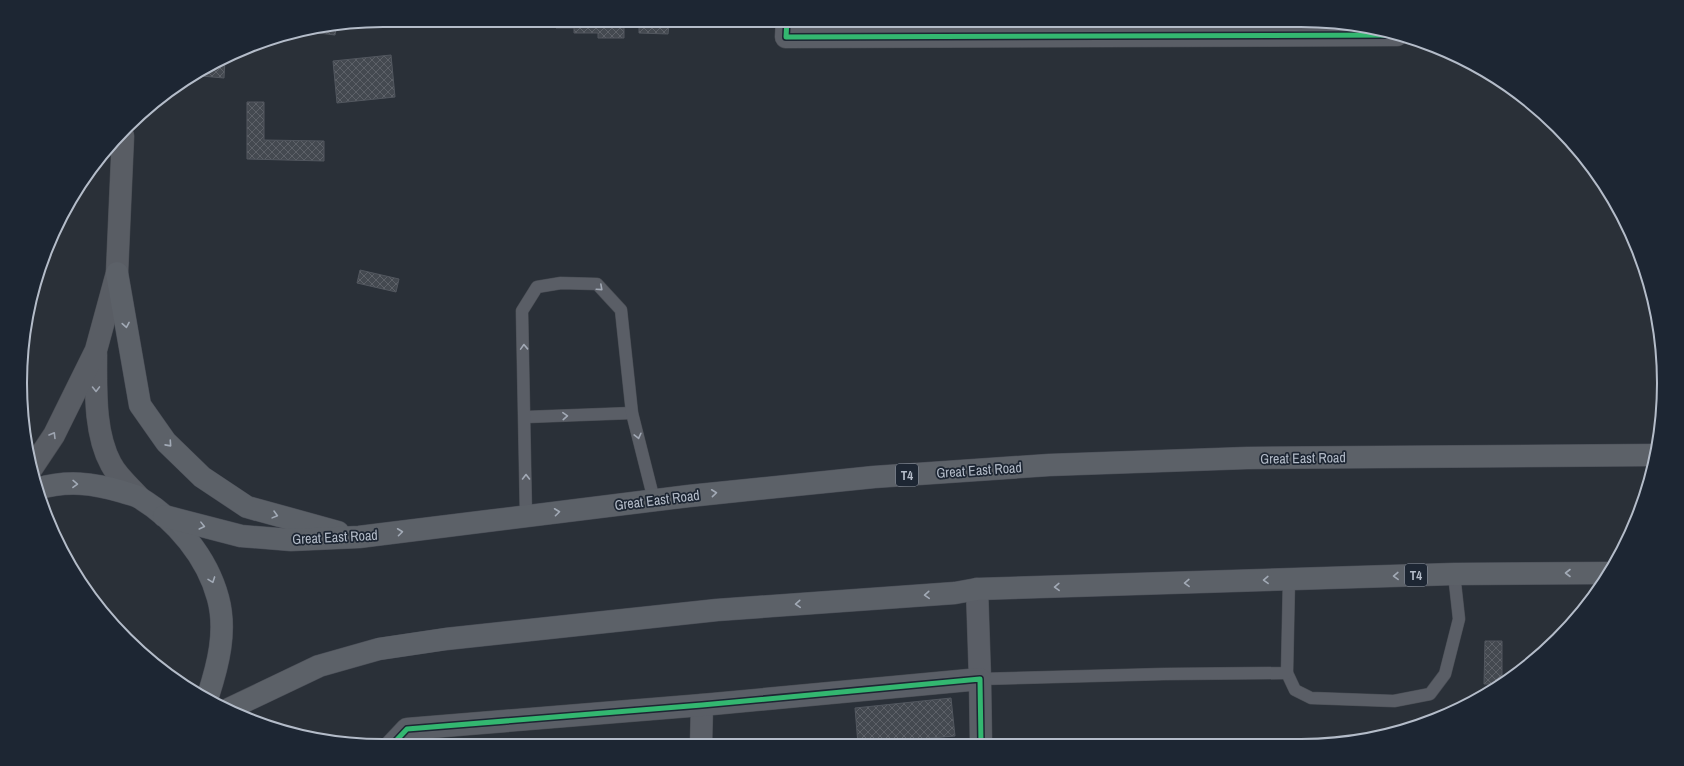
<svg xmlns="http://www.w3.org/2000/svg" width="1684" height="766" font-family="'Archivo Narrow',sans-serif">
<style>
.building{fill:url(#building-cross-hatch);stroke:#52575f}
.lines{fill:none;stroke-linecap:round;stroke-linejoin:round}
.lane-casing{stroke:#484c53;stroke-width:13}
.street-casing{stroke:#484c53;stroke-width:23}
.secondary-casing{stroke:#484c53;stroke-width:23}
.primary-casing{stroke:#484c55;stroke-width:23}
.lane{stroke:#5a5e66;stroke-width:12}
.street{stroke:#5a5e66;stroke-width:22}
.secondary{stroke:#595d64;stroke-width:22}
.primary{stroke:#5c6168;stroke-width:22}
.cycleway-casing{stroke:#1d2633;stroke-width:8}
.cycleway{stroke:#33b770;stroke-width:5}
.oneway{stroke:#a2a9b5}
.oneway2{stroke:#a2aab6}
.oneway3{stroke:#9da4b0}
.labels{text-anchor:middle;stroke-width:3.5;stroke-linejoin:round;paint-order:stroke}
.shield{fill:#1d2633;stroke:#878f9c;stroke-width:1}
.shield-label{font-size:13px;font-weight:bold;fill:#b4bcc9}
.street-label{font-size:14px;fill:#b4bcc9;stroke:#1d2633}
.rim{fill:none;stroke:#b4bcc9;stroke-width:2}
</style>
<defs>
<pattern id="building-cross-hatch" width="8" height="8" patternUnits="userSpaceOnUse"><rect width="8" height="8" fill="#444950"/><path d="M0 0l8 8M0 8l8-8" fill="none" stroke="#5d6168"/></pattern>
</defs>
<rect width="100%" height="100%" fill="#2a3038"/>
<g class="building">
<path d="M556,20H624V38H598V33H574V28H556Z"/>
<path d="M639,20H729V27L669,25L668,34L639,33Z"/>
<path d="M336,28L335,35L311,32Z"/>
<path d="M391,55L395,97L337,103L333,61Z"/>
<path d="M222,59L225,60L224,78L201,76L202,68Z"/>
<path d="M247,102H264V140L324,141V161L247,159Z"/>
<path d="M360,270L399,279L396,292L357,283Z"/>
<path d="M1485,641H1502V683L1499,684H1484Z"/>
<path d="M951,698L955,736L858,744L855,708Z"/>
</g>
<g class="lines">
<g class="lane-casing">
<g id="lane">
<path d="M978,36V20"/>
<path d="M526,417L632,413"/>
<path d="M526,516L522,311L537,287L561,283L597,284L621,310L632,413L654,500"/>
<path d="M1287,673L1295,690L1311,698L1394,701L1430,694L1445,674L1459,619L1454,574"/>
<path d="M980,679L1164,674L1287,673L1289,579"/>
</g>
</g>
<g class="street-casing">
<g id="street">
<path d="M787,20L786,37L1397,35"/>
<path d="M977,589L980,679"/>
<path d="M701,745L702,705"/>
<path d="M391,746L407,729L702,705L980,679L981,744"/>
</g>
</g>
<g class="secondary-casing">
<g id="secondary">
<path d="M96,355C96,389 94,433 111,464C117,476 130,487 139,497"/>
<path d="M32,468L54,435L96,350L117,273L123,136"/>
</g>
</g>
<g class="primary-casing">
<g id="primary">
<path d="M117,273L140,405L166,442L202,477L247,507L338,532"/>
<path d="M37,489C67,480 93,483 123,492C128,494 135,495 140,498C176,520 207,557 218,598C227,631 218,665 208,696"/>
<path d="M164,516L241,536L291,540L359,537L689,496L874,477L1049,465L1247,458L1657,455"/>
<path d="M229,709L319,666L379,649L446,639L717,610L955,593L977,589L1454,574L1607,573"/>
</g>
</g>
<use href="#lane" class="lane"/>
<use href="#street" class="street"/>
<use href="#secondary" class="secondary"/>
<use href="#primary" class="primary"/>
<g class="cycleway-casing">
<g id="cycleway">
<path d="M787,20L786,37L1397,35"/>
<path d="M391,746L407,729L702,705L980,679L981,744"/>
</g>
</g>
<use href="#cycleway" class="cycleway"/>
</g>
<defs><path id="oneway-chevron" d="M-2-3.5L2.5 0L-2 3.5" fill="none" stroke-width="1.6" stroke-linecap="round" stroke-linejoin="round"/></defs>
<g class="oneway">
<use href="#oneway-chevron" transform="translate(600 288) rotate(42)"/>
<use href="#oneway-chevron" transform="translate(524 347) rotate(-92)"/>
<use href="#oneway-chevron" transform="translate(565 416) rotate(-3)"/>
<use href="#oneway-chevron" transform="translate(638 436) rotate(76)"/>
<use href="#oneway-chevron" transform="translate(526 477) rotate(-90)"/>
</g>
<g class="oneway2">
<use href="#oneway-chevron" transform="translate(126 325) rotate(80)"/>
<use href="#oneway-chevron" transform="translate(169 444) rotate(48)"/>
<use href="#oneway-chevron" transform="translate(75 484) rotate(1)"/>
<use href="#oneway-chevron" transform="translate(714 493) rotate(-6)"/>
<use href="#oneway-chevron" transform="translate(557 512) rotate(-7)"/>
<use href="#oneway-chevron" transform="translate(275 515) rotate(15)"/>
<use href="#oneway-chevron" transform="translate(202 526) rotate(14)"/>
<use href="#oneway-chevron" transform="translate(400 532) rotate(-7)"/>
<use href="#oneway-chevron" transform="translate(1568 573) rotate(180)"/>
<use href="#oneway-chevron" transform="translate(1396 576) rotate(178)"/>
<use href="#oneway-chevron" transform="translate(212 580) rotate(70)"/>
<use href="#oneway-chevron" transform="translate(1266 580) rotate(178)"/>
<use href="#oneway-chevron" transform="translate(1187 583) rotate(178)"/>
<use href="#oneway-chevron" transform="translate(1057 587) rotate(178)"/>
<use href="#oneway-chevron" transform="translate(927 595) rotate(176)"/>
<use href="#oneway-chevron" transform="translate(798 604) rotate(176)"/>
</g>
<g class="oneway3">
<use href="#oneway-chevron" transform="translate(96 389) rotate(89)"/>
<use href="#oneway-chevron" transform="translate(53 435) rotate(-59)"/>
</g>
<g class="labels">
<g class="shield">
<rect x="896" y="464" width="22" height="22" rx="3"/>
<rect x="1405" y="564" width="22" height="22" rx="3"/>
</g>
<g class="shield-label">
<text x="907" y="480">T4</text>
<text x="1416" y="580">T4</text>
</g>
<g class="street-label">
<text transform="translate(1303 458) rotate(-1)" y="5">Great East Road</text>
<text transform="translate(979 470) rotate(-4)" y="5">Great East Road</text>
<text transform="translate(657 500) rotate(-7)" y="5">Great East Road</text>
<text transform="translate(335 537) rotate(-3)" y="5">Great East Road</text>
</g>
</g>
<path d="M0 0H1684V766H0ZM383 27H1301A356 356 0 0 1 1657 383V383A356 356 0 0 1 1301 739H383A356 356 0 0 1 27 383V383A356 356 0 0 1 383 27Z" fill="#1d2633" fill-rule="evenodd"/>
<path class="rim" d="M383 27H1301A356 356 0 0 1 1657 383V383A356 356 0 0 1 1301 739H383A356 356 0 0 1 27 383V383A356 356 0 0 1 383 27Z"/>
</svg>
